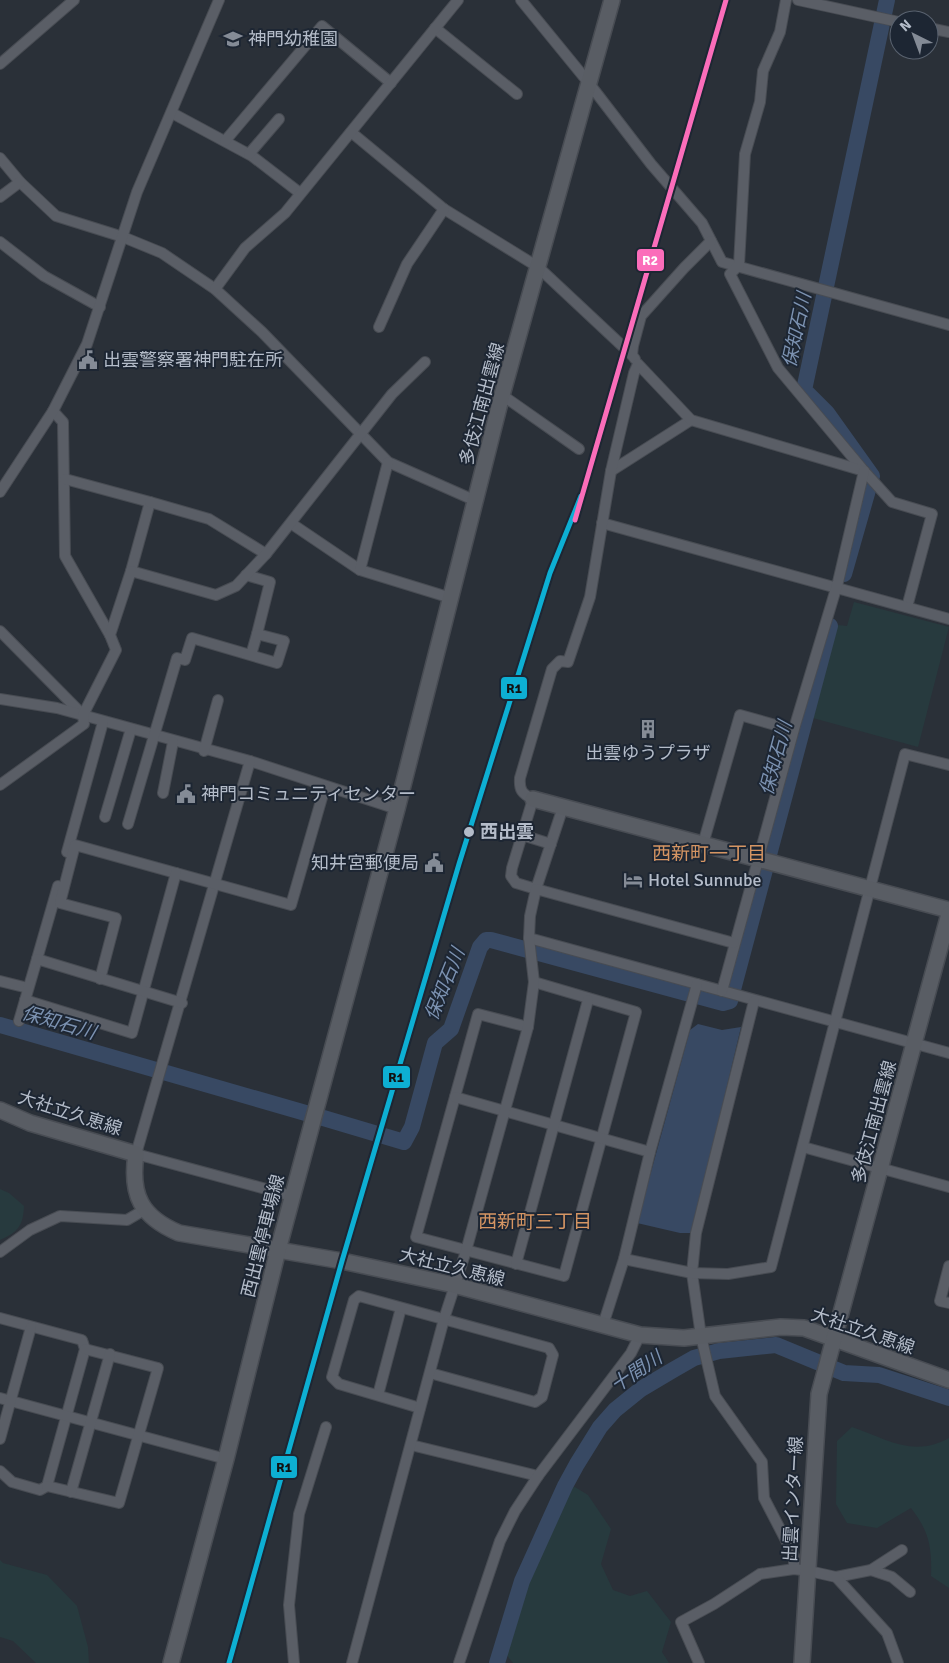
<svg xmlns="http://www.w3.org/2000/svg" width="949" height="1663" font-family="Signika,'Noto Sans JP',sans-serif">
<style>
.green{fill:#273a3e}
.water{fill:#384963}
.lines{fill:none;stroke-linecap:round;stroke-linejoin:round}
.river{stroke:#384963;stroke-width:16}
.street-casing{stroke:#484c53;stroke-width:12}
.secondary-casing{stroke:#484c53;stroke-width:18}
.street{stroke:#5a5e66;stroke-width:10}
.secondary{stroke:#595d64;stroke-width:15}
.rail-1-casing{stroke:#1d2633;stroke-width:9}
.rail-2-casing{stroke:#1d2633;stroke-width:9}
.rail-1{stroke:#0dafd3;stroke-width:5}
.rail-2{stroke:#fb6dba;stroke-width:5}
.stop-dot{fill:#b4bcc9;stroke:#1d2633;stroke-width:2}
.labels{text-anchor:middle;stroke-width:4;stroke-linejoin:round;paint-order:stroke}
.poi-label{font-size:18px;fill:#b4bcc9;stroke:#1d2633;text-anchor:start}
.street-label{font-size:18px;fill:#b4bcc9;stroke:#1d2633}
.stop-label{font-size:18px;font-weight:bold;fill:#b4bcc9;stroke:#1d2633;text-anchor:start}
.water-label{font-size:19px;font-style:italic;fill:#7c92b1;stroke:#1d2633}
.neighbourhood-label{font-size:19px;fill:#d59563;stroke:#1d2633}
.line-badge{stroke:#1d2633;stroke-width:2}
.badge-label{font-size:14px;text-anchor:middle;font-weight:bold;fill:#fff}
.pale-badge-label{font-size:14px;text-anchor:middle;font-weight:bold;fill:#111}
</style>
<rect width="100%" height="100%" fill="#2a3038"/>
<g class="green">
<path d="M854,602L949,627L918,747L813,718L838,625L847,626Z"/>
<path d="M0,1189L9,1193L24,1206C23,1226 18,1232 0,1240Z"/>
<path d="M852,1427C887,1439 913,1458 949,1438V1588L931,1576C932,1547 929,1531 911,1508L877,1528L847,1523L836,1504L837,1441Z"/>
<path d="M575,1487L588,1495L611,1529L601,1564L613,1590L630,1596L647,1591L671,1622L662,1652L669,1663H513L497,1643L518,1574L557,1490Z"/>
<path d="M0,1560L3,1563L47,1575L77,1606L88,1647L89,1663H36L13,1641L0,1637Z"/>
</g>
<path class="water" d="M698,1024L722,1030L741,1027L692,1233H680L637,1223L690,1030Z"/>
<g class="lines">
<g class="river">
<path d="M844,574L872,476L827,413L804,390L887,0"/>
<path d="M0,1025L309,1114"/>
<path d="M320,1117L404,1142L412,1127L435,1043L451,1029L480,947L486,940H491L723,1003L730,1001L830,626"/>
<path d="M497,1663L522,1581L565,1486L577,1464L600,1427L615,1410L641,1389L673,1370L694,1358L719,1351L776,1345L844,1373L879,1375L949,1398"/>
</g>
<g class="street-casing">
<g id="street">
<path d="M521,0L588,82L651,164L702,223L722,262L949,325"/>
<path d="M786,0L780,32L763,71L760,102L745,154L739,265L730,274L778,368L864,471L892,502L932,514L907,607"/>
<path d="M798,0L899,22"/>
<path d="M435,28L517,94"/>
<path d="M929,28L949,32"/>
<path d="M0,64L74,0"/>
<path d="M172,113L252,156L300,193"/>
<path d="M351,132L444,209L538,267L632,355"/>
<path d="M225,141L322,26L391,83"/>
<path d="M249,154L279,119"/>
<path d="M0,158L20,182L56,216L123,237L162,253L215,289L262,332L388,462L476,501"/>
<path d="M0,197L20,182"/>
<path d="M0,242L44,276L100,307"/>
<path d="M215,289L245,248L285,213L458,0"/>
<path d="M379,327L407,264L444,209"/>
<path d="M635,359L632,355L633,346L641,316L684,268L711,241"/>
<path d="M502,395L579,449"/>
<path d="M53,411L63,422L65,556L110,635"/>
<path d="M611,471L691,420"/>
<path d="M65,479L150,502L131,571"/>
<path d="M0,492L53,411L87,344L137,192L219,0"/>
<path d="M150,502L209,519L266,554"/>
<path d="M602,523L949,619"/>
<path d="M292,524L360,570L451,598"/>
<path d="M360,570L388,462"/>
<path d="M246,575L270,582L257,634"/>
<path d="M0,631L82,714"/>
<path d="M0,699L57,708L250,761L397,809"/>
<path d="M204,751L218,700"/>
<path d="M250,761L136,1154L292,1196"/>
<path d="M0,785L84,724L83,715L116,650L110,635L131,571L216,595L236,586L266,554L392,394L425,362"/>
<path d="M163,793L173,742"/>
<path d="M563,807L536,889L516,883L511,876L512,868L533,799C522,794 519,790 520,778L552,669L560,661L568,662L590,597L611,471L634,373L638,364L691,420L864,471"/>
<path d="M105,817L131,729"/>
<path d="M128,824L177,658L185,660L192,638L277,663L284,641L257,634L251,655"/>
<path d="M522,835L551,844"/>
<path d="M703,844L740,715L793,730"/>
<path d="M67,852L103,722"/>
<path d="M529,938L949,1053"/>
<path d="M37,959L58,886"/>
<path d="M100,979L116,918L60,903L75,845L291,905L325,787"/>
<path d="M0,981L28,988"/>
<path d="M722,991L796,722L838,582L864,471"/>
<path d="M25,1000L132,1033L176,873"/>
<path d="M754,1001L696,1233L692,1273L701,1336L715,1396L762,1462L764,1498L794,1556V1569"/>
<path d="M19,1021L37,959L182,1003"/>
<path d="M528,1027L478,1014L416,1237L564,1276L636,1012L534,982"/>
<path d="M455,1097L650,1152"/>
<path d="M803,1147L949,1187"/>
<path d="M0,1252L30,1230L60,1216L127,1220L144,1210"/>
<path d="M624,1259L692,1273L728,1274L771,1267L905,754L949,765"/>
<path d="M516,1264L588,1000"/>
<path d="M949,1266L940,1301L949,1303"/>
<path d="M0,1318L82,1340L85,1349L47,1486L40,1490L12,1482L0,1471"/>
<path d="M603,1325L624,1259L650,1152L697,984"/>
<path d="M378,1395L401,1308"/>
<path d="M0,1398L226,1459"/>
<path d="M420,1408L339,1384L332,1377L354,1300L359,1296L549,1348L553,1355L542,1397L535,1402L430,1373"/>
<path d="M0,1439L31,1327"/>
<path d="M411,1445L538,1476"/>
<path d="M47,1486L119,1503L158,1368L85,1349"/>
<path d="M71,1492L110,1354"/>
<path d="M871,1570L892,1577L910,1592"/>
<path d="M836,1577L871,1570L902,1550"/>
<path d="M294,1663L289,1605L299,1514L326,1427"/>
<path d="M352,1663L444,1319L466,1251L528,1027L534,982L529,938L530,916L536,889L734,943"/>
<path d="M459,1663L500,1541L515,1511L538,1476L631,1353L640,1335"/>
<path d="M699,1663L681,1622L714,1604L760,1574L794,1569L809,1571L836,1577L887,1633L898,1663"/>
</g>
</g>
<g class="secondary-casing">
<g id="secondary">
<path d="M533,799L949,910"/>
<path d="M0,1110L30,1123L136,1154C130,1195 141,1217 179,1233L342,1261L454,1285L640,1335L684,1338L781,1327L804,1328L949,1380"/>
<path d="M171,1663L226,1459L278,1250L397,809L502,395L612,0"/>
<path d="M802,1663L819,1394L949,914"/>
</g>
</g>
<use href="#street" class="street"/>
<use href="#secondary" class="secondary"/>
<g class="rail-1-casing">
<path id="rail-1" d="M229,1663L342,1261L459,864L550,573L581,496"/>
</g>
<g class="rail-2-casing">
<path id="rail-2" d="M575,520L726,0"/>
</g>
<use href="#rail-1" class="rail-1"/>
<use href="#rail-2" class="rail-2"/>
</g>
<defs>
<g id="school-bare" transform="scale(1.5)"><path d="M0-5L7-2L0 1L-7-2ZM-4 1L0 2.5L4 1V4Q0 6-4 4Z" fill="#848b96" stroke="#1d2633" stroke-width="2.5" paint-order="stroke"/></g>
<g id="civic-bare" transform="scale(1.5)"><path d="M-.6-6.5H3V-4.5H.6V-3L4-1V1h2V6H-6V1h2V-1L-.6-3ZM-1.2 2.5V6h2.4V2.5Z" fill="#848b96" stroke="#1d2633" stroke-width="2.5" paint-order="stroke"/></g>
<g id="building-bare" transform="scale(1.5)"><path d="M-4-6H4V6H1V3H-1V6H-4ZM-2.5-4.3h1.7v1.8h-1.7ZM.8-4.3h1.7v1.8H.8ZM-2.5-1h1.7V.8h-1.7ZM.8-1h1.7V.8H.8Z" fill="#848b96" stroke="#1d2633" stroke-width="2.5" paint-order="stroke"/></g>
<g id="hotel-bare" transform="scale(1.5)"><path d="M-6-4.5h1.5V1H6V5H4.5V3h-9V5H-6ZM-4 0a1.8 1.8 0 1 1 3.6 0ZM.5 0V-2.5h3Q6-2.5 6 0Z" fill="#848b96" stroke="#1d2633" stroke-width="2.5" paint-order="stroke"/></g>
</defs>
<g fill-rule="evenodd">
<use href="#school-bare" x="233" y="39"/>
<use href="#civic-bare" x="88" y="360"/>
<use href="#building-bare" x="648" y="729"/>
<use href="#civic-bare" x="186" y="794"/>
<use href="#civic-bare" x="434" y="863"/>
<use href="#hotel-bare" x="633" y="880"/>
</g>
<circle class="stop-dot" cx="469" cy="832" r="6"/>
<g class="labels">
<g class="poi-label">
<text x="248" y="45">神門幼稚園</text>
<text x="103" y="366">出雲警察署神門駐在所</text>
<text x="648" y="759" text-anchor="middle">出雲ゆうプラザ</text>
<text x="201" y="800">神門コミュニティセンター</text>
<text x="419" y="869" text-anchor="end">知井宮郵便局</text>
<text x="648" y="886">Hotel Sunnube</text>
</g>
<g class="street-label">
<text transform="translate(482 404) rotate(-75)" y="6">多伎江南出雲線</text>
<text transform="translate(70 1113) rotate(18)" y="6">大社立久恵線</text>
<text transform="translate(874 1122) rotate(-75)" y="6">多伎江南出雲線</text>
<text transform="translate(263 1236) rotate(-76)" y="6">西出雲停車場線</text>
<text transform="translate(452 1267) rotate(14)" y="6">大社立久恵線</text>
<text transform="translate(863 1331) rotate(19)" y="6">大社立久恵線</text>
<text transform="translate(793 1499) rotate(-87)" y="6">出雲インター線</text>
</g>
<g class="stop-label">
<text x="480" y="838">西出雲</text>
</g>
<g class="water-label">
<text transform="translate(796 330) rotate(-78)" y="7">保知石川</text>
<text transform="translate(775 758) rotate(-75)" y="7">保知石川</text>
<text transform="translate(444 984) rotate(-68)" y="7">保知石川</text>
<text transform="translate(59 1022) rotate(16)" y="7">保知石川</text>
<text transform="translate(636 1371) rotate(-34)" y="7">十間川</text>
</g>
<g class="neighbourhood-label">
<text x="709" y="860">西新町一丁目</text>
<text x="535" y="1228">西新町三丁目</text>
</g>
</g>
<g class="line-badge">
<rect x="636" y="248" width="29" height="24" rx="5" fill="#fb6dba"/>
<rect x="500" y="676" width="28" height="24" rx="5" fill="#0dafd3"/>
<rect x="382" y="1065" width="29" height="24" rx="5" fill="#0dafd3"/>
<rect x="270" y="1455" width="28" height="24" rx="5" fill="#0dafd3"/>
</g>
<g class="badge-label">
<text x="650" y="265">R2</text>
</g>
<g class="pale-badge-label">
<text x="514" y="693">R1</text>
<text x="396" y="1082">R1</text>
<text x="284" y="1472">R1</text>
</g>
<g transform="translate(914 35) rotate(318)"><circle r="24" fill="#1d2633" stroke="#59626f"/>
<path d="M0-4L9 19L0 12L-9 19Z" fill="#848b96"/>
<text y="-8" font-size="14" font-weight="bold" text-anchor="middle" fill="#b4bcc9">N</text>
</g>
</svg>
